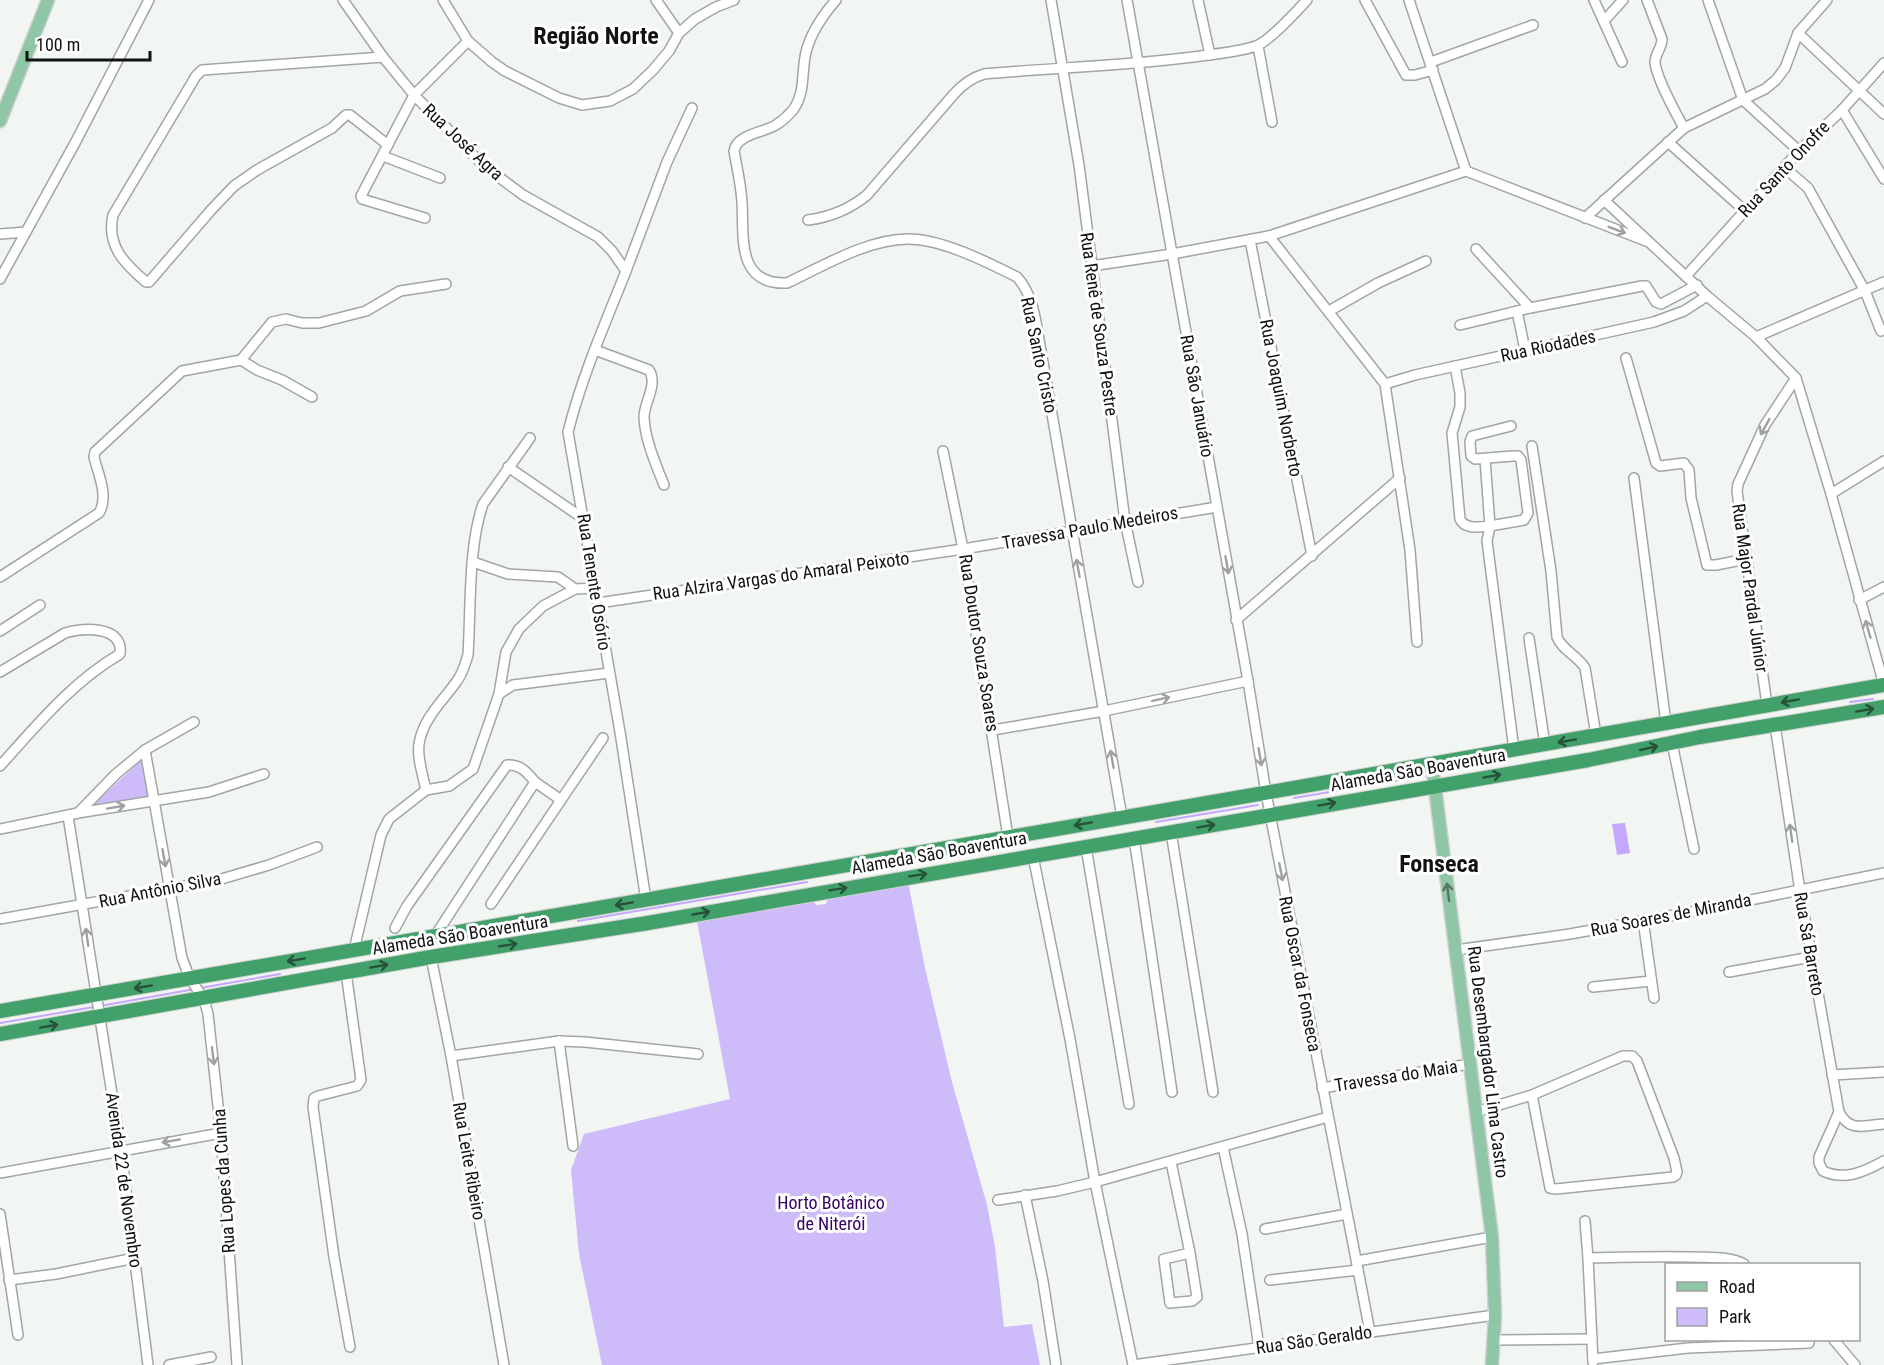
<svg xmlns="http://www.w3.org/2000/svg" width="1884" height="1365" font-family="'Roboto Condensed',sans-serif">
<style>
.green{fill:#cebbfa}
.water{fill:#c4a8fd}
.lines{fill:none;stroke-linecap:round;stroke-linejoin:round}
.stream{stroke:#c4a8fd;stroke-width:2}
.minor-casing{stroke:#a2a6a3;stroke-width:12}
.major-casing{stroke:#cfd0cf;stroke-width:15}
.highway-casing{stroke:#cfd0cf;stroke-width:16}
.minor{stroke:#fff;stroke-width:9}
.major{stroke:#8ec6a6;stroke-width:12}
.highway{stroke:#42a06a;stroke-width:14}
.oneway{stroke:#a0a0a0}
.oneway2{stroke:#275239}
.oneway3{stroke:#567563}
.labels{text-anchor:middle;stroke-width:6;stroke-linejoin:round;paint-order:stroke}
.street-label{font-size:18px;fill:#111211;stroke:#fff}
.park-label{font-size:18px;fill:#370168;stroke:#fff}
.district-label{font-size:24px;font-weight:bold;fill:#111211;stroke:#fff}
</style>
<rect width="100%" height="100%" fill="#f1f6f3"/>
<g class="green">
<path d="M141,760L149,799L92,806Z"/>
<path d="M908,882L925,968L952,1082L987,1205L995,1247L1004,1327L1032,1324L1040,1365H602L579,1254L571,1170L584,1134L730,1099L697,921L812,898L816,905L826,904L829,895Z"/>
</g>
<path class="water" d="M1625,823L1630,853L1617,855L1612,824Z"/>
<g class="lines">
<g class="stream">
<path d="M1850,702L1873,699"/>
<path d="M1294,798L1424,776"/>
<path d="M1156,822L1258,805"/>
<path d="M578,921L807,882"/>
<path d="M200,988L280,974"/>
<path d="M100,1006L195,989"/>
<path d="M0,1023L94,1007"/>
</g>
<g class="minor-casing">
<g id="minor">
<path d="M343,0L383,57L414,95L484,166L523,195L598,237L612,251L626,271C605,324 582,376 568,432L620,732L646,900"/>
<path d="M443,0L468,41L492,62L505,71L559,98L582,105L610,101L633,89L653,70L669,51L679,33L695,19L716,7L734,0"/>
<path d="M656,0L679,33"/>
<path d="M836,0C823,15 811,32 806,52C801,72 806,92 793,110C788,116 782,121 776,125C763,133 737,134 734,151C737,168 741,185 742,202C744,237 736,285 787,283C823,266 868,239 908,239C942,239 987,262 1017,277C1035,297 1036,325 1041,351L1122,817"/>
<path d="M1051,0L1079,165L1125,521L1138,582"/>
<path d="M1127,0L1248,681L1266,793L1370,1332"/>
<path d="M1198,0L1210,55"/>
<path d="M1365,0L1406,75H1415L1433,70"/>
<path d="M1409,0L1466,171"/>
<path d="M1594,0L1622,62"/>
<path d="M1647,0L1662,39C1662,48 1655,54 1655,62C1656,77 1676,114 1684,128"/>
<path d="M1708,0L1743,100L1799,151"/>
<path d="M1604,21L1623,0"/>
<path d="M1798,33L1884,114"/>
<path d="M1258,46L1272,122"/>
<path d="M383,57L202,70L196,76L113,215C106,246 125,264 146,282H149L212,209L234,186L257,170L332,128L346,115H350L388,145"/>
<path d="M1431,62L1533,25"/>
<path d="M1842,110L1884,179"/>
<path d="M1668,142L1745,211"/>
<path d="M383,156L440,178"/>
<path d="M1785,168L1808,188L1865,291L1881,331"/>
<path d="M1466,171L1646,241"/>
<path d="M1604,200L1707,296L1756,337L1796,378L1831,494L1884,685"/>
<path d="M425,218L362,199L361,196L414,95L468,41"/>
<path d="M1585,218L1684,128L1765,89L1776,80L1785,68L1798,33L1827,0"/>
<path d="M808,220C831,217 850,209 867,195L954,94C963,84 971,78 984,74C1051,68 1118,66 1184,58C1206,55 1236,53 1256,46C1269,41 1297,11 1307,0"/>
<path d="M0,234L26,232"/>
<path d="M1269,236L1385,384L1410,550L1417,642"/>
<path d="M1250,240L1312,556"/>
<path d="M1476,249L1530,308"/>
<path d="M1091,266L1172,254L1269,236L1466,171"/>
<path d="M626,271L667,162L692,108"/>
<path d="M1686,276L1799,151L1842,110L1884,63"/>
<path d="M0,279L75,143L149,0"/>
<path d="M1329,311L1378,283L1426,261"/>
<path d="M1517,311L1525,350"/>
<path d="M1460,325L1530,308L1642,286H1646L1656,302L1661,304L1697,285"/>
<path d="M1756,337L1884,282"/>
<path d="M595,350L649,370C658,384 645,401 644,416C644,437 656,465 664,485"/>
<path d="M1626,358L1656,463L1660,466L1684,463L1689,470L1691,498L1707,565H1716L1746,559"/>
<path d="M241,360L257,370L282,380L312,397"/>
<path d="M1455,366L1460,393V407L1452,433L1460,519C1465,530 1480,527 1490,526L1487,541L1514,750"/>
<path d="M1385,384L1415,375L1654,322L1684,311L1707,296"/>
<path d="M1532,446L1551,571L1557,637C1562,650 1578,656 1585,668L1596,735"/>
<path d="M943,451L963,549L1008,837"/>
<path d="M1485,459L1490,526L1524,520L1528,513L1521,460L1518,456H1513L1475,459L1471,456L1470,442L1472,436L1511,426"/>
<path d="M508,467L584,519"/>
<path d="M1634,478L1666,723"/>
<path d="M1831,494L1884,461"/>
<path d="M473,562L508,574L558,577L575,589"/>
<path d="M0,577L99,513C109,496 98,474 94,457L95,452L182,371L241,360L272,322L286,319L302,323H319L366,311L400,291L446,284"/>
<path d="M1859,600L1884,587"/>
<path d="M598,603L963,549L1217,507"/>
<path d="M1236,620L1400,478"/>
<path d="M0,631L40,605"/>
<path d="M1529,638L1545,745"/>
<path d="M0,672L65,633C83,628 124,625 120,654C72,682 37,725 0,766"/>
<path d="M499,694L506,652L519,629L543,606L575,589L596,588"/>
<path d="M1767,705L1737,491L1738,484L1765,425L1796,378"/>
<path d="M1775,725L1800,891L1839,1112C1850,1133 1864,1125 1884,1124"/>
<path d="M993,730L1104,711L1248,681"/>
<path d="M1672,743L1694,849"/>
<path d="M145,750L182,958L190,979L204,999L208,1014L221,1133L237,1365"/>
<path d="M426,790L449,786L473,769L499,694L513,685L609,673"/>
<path d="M561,800L603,738"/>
<path d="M78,813L116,774L145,750L194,722"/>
<path d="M68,816L121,1151L148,1365"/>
<path d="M0,829L78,813L209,792L264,774"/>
<path d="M1171,832L1213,1092"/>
<path d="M1134,838L1172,1092"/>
<path d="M1086,847L1129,1104"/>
<path d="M1033,856L1070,1039L1095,1182L1133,1365"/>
<path d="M491,904L561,800L535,782"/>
<path d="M0,919L218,880L269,865L317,847"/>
<path d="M1643,920L1654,998"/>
<path d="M395,928L407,906L507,765C520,764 527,772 535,782L435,936"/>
<path d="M354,950L381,835L389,819L426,790C423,776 417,758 419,744C423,718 443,701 457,681C463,673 465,664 468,655C471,609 468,547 483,504L530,438"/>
<path d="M1456,950L1570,934L1691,912L1884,873"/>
<path d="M431,957L451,1056L504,1365"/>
<path d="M346,972L361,1080L357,1086L318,1096L314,1098L313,1107L334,1257L350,1347"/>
<path d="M1729,972L1811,957"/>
<path d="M1593,987L1651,981"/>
<path d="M559,1041L573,1146"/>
<path d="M451,1056L559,1041L585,1042L698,1054"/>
<path d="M1832,1075L1884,1072"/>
<path d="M1322,1088L1470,1064"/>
<path d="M1476,1112L1532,1095L1623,1056H1632L1637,1061L1674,1158L1677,1172L1676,1175L1673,1177L1556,1189L1550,1188L1532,1095"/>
<path d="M1839,1112L1819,1157V1163L1823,1171C1845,1181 1864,1172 1884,1161"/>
<path d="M1223,1147L1242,1234L1259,1347"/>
<path d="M1171,1162L1190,1253L1197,1297L1192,1301L1170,1303L1164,1259L1190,1253"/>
<path d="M0,1173L221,1133"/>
<path d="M1025,1195L1043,1281L1056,1365"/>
<path d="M998,1200L1057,1191L1095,1182L1328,1117"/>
<path d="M0,1214L18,1335"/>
<path d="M1585,1221L1588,1258L1593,1362"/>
<path d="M1265,1229L1347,1214"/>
<path d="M1588,1258C1623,1257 1658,1256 1693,1257C1710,1258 1729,1256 1744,1264"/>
<path d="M1357,1261L1492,1237"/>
<path d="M9,1280L56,1274L135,1258"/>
<path d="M1270,1280L1358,1270"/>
<path d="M1493,1340L1592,1339"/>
<path d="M1834,1340L1855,1365"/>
<path d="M1593,1359L1688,1348L1809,1343"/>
<path d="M169,1365L211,1357"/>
<path d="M1133,1365L1495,1315"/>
</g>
</g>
<g class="major-casing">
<g id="major">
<path d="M0,121L48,0"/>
<path d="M1432,764L1492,1237L1495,1315L1492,1365"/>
</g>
</g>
<g class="highway-casing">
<g id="highway">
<path d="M0,1011L1161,811L1884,685"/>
<path d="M0,1034L431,957L648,923L1588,760L1700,737L1884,707"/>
</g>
</g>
<use href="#minor" class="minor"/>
<use href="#major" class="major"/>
<use href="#highway" class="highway"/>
</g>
<defs><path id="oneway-shaft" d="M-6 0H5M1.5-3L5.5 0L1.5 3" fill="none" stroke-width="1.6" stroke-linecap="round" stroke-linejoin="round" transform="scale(1.5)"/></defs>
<g class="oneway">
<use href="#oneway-shaft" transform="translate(1617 230) rotate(21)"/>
<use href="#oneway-shaft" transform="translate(1765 427) rotate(119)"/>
<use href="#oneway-shaft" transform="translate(1227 565) rotate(80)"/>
<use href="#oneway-shaft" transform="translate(1078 568) rotate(-100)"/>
<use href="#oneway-shaft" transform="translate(1868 629) rotate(-106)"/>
<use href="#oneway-shaft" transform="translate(1161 699) rotate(-12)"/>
<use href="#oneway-shaft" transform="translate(1260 757) rotate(81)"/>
<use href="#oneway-shaft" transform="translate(1112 759) rotate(-100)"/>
<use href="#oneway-shaft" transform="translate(116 807) rotate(-10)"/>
<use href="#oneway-shaft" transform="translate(1791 833) rotate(-98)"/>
<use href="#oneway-shaft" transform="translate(164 858) rotate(80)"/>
<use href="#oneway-shaft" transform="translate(1281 872) rotate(79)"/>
<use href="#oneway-shaft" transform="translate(87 937) rotate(-98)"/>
<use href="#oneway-shaft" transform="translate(213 1056) rotate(83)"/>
<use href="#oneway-shaft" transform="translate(171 1141) rotate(170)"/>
</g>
<g class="oneway2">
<use href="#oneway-shaft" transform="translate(1790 701) rotate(170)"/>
<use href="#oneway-shaft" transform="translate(1865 710) rotate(-10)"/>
<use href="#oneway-shaft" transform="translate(1567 741) rotate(170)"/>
<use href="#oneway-shaft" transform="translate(1649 748) rotate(-13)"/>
<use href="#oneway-shaft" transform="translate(1492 776) rotate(-10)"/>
<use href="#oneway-shaft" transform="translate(1327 804) rotate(-10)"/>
<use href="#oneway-shaft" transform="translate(1083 824) rotate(170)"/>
<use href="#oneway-shaft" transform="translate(1206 826) rotate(-10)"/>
<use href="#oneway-shaft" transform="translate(918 875) rotate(-9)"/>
<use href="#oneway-shaft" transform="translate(838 889) rotate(-9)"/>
<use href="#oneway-shaft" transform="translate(624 904) rotate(170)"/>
<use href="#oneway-shaft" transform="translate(701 913) rotate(-10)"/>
<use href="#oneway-shaft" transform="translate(508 945) rotate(-9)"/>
<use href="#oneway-shaft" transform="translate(296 960) rotate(170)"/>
<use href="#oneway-shaft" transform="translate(379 966) rotate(-10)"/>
<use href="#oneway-shaft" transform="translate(143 987) rotate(170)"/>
<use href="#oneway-shaft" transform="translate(49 1026) rotate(-10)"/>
</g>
<use class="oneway3" href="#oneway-shaft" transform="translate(1448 892) rotate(-97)"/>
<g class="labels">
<g class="street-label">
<text transform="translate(463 142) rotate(43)" y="6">Rua José Agra</text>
<text transform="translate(1784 169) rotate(-47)" y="6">Rua Santo Onofre</text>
<text transform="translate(1099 324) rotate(82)" y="6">Rua Renê de Souza Pestre</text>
<text transform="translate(1548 346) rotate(-12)" y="6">Rua Riodades</text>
<text transform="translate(1039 355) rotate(78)" y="6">Rua Santo Cristo</text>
<text transform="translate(1197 396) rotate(80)" y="6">Rua São Januário</text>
<text transform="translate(1281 398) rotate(79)" y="6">Rua Joaquim Norberto</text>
<text transform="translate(1090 528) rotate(-10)" y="6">Travessa Paulo Medeiros</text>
<text transform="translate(781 576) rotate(-8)" y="6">Rua Alzira Vargas do Amaral Peixoto</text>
<text transform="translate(594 582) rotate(81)" y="6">Rua Tenente Osório</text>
<text transform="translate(1750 588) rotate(82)" y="6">Rua Major Pardal Júnior</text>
<text transform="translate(979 643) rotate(81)" y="6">Rua Doutor Souza Soares</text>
<text transform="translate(1418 770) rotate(-10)" y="6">Alameda São Boaventura</text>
<text transform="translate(939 853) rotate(-10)" y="6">Alameda São Boaventura</text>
<text transform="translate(160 890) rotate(-11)" y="6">Rua Antônio Silva</text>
<text transform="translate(1671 915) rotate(-11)" y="6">Rua Soares de Miranda</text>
<text transform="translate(460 935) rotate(-9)" y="6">Alameda São Boaventura</text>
<text transform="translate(1809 944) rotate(80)" y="6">Rua Sá Barreto</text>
<text transform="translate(1300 974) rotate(79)" y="6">Rua Oscar da Fonseca</text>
<text transform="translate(1488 1062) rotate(83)" y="6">Rua Desembargador Lima Castro</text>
<text transform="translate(1396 1076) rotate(-9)" y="6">Travessa do Maia</text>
<text transform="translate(469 1161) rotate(80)" y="6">Rua Leite Ribeiro</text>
<text transform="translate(124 1180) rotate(82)" y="6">Avenida 22 de Novembro</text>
<text transform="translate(224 1181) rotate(-94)" y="6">Rua Lopes da Cunha</text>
<text transform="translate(1314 1340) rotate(-8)" y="6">Rua São Geraldo</text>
</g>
<g class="park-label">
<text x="831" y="1209">Horto Botânico<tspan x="831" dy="21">de Niterói</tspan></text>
</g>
<g class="district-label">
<text x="596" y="44">Região Norte</text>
<text x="1439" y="872">Fonseca</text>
</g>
</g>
<rect x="1665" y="1263" width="195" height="78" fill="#ffffff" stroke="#a0a0a0" stroke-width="1.5"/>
<rect x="1677" y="1282" width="30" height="9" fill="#8ec6a6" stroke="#a0a0a0" stroke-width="1.5"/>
<text x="1719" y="1293" font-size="18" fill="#111211">Road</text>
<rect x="1677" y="1308" width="30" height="18" fill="#cebbfa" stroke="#a0a0a0" stroke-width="1.5"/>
<text x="1719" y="1323" font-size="18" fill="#111211">Park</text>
<path d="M27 51v9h123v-9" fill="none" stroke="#111211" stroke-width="3"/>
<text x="36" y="51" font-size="18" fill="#111211" stroke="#ffffff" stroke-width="4.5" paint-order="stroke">100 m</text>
</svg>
